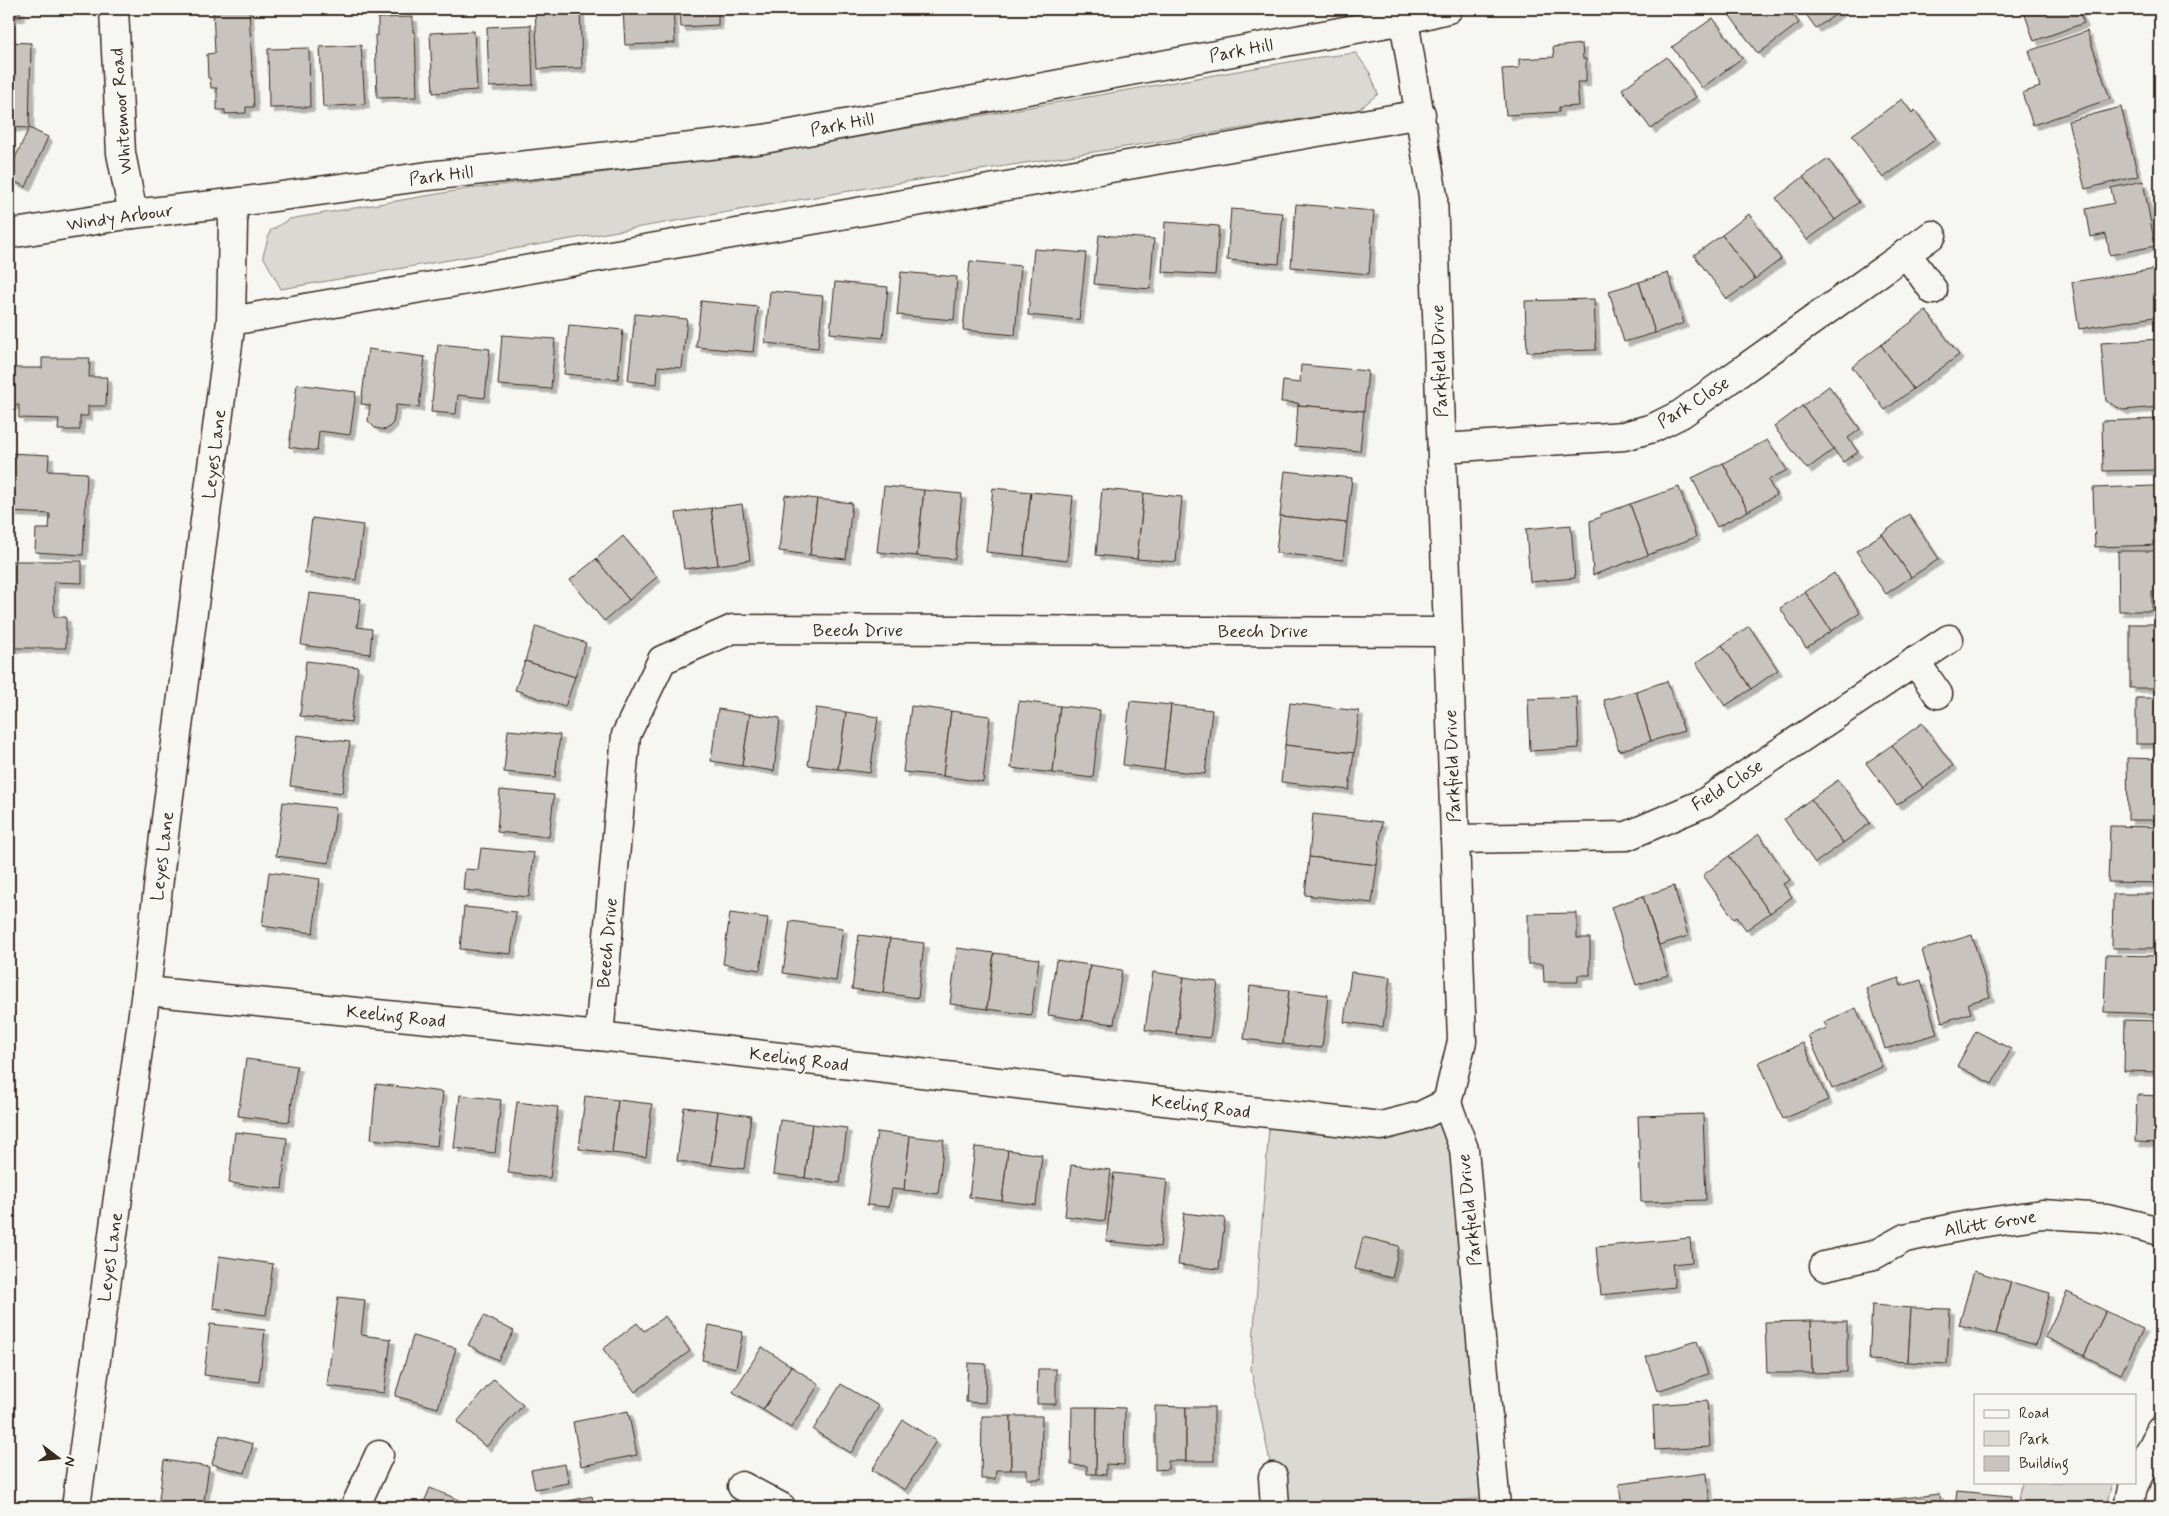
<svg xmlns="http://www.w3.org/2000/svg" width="2169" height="1516" font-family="Mynerve,sans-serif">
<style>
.green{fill:#dad9d3;stroke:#8a8278}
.building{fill:#c8c3be;stroke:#3b2a1e;filter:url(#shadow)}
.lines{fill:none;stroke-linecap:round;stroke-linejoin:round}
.minor-casing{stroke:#3b2a1e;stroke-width:31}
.minor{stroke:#f6f6f2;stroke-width:28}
.labels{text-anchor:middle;stroke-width:4;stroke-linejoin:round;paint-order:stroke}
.street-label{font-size:18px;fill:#3b2a1e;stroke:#f6f6f2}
</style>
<defs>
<filter id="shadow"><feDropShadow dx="4.5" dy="4.5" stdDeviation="0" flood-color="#0004"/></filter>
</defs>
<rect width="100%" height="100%" fill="#f6f6f2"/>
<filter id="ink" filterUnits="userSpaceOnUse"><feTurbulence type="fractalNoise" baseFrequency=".02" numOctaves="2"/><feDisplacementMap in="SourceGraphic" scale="10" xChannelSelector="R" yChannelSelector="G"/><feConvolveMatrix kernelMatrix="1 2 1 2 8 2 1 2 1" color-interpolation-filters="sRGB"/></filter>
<g filter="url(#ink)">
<g class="green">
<path d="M1356,53L1370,73L1378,94L1358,110L867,188L281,289L263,256L270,231L289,219L467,189L772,152L1312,58Z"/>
<path d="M1447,1103L1495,1497L1392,1507H1275L1273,1477L1251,1369L1270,1114L1381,1126Z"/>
<path d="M2022,1482H2113L2107,1507H2018Z"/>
</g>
<g class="building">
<rect x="9" y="9" width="11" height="8"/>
<path d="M213,9H249L254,107H246V113L225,114V110H217V88H211L210,78H208L207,54L215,53Z"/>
<path d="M535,9H580L582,68L538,69Z"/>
<path d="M623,9H673L675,43L625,45Z"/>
<path d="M676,9H738L718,10V25L681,27L680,12L676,13Z"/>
<path d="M1725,9H1789L1799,23L1758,54Z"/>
<path d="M1802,9H1844L1816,28Z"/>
<path d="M2023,9H2078L2084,23L2034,41Z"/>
<path d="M413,17V32H415L417,97L377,98L375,35H378V18Z"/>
<path d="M1713,18L1742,58L1702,88L1672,47Z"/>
<path d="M531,25L533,85L489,87L487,27Z"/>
<path d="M474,31L477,90L433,93L430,33Z"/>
<path d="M2087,31L2110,99L2033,125L2022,93L2040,87L2029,51Z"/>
<path d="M9,42L31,43L29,128L9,127Z"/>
<path d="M1582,44L1583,59H1586V82H1577L1579,106L1559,107V112L1506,115L1502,69L1519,68V59L1554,57L1553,47Z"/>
<path d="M361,45L365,104L323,107L320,47Z"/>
<path d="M309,48L310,107L269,108L268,49Z"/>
<path d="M1667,57L1696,97L1651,129L1622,89Z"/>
<path d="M1902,99L1912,113L1915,110L1936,139L1883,178L1852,135Z"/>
<path d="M2121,107L2138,176L2085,189L2068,121Z"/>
<path d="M29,128L48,137L26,187L9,179V171Z"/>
<path d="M1828,159L1859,202L1835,220L1803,177Z"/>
<path d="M1803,177L1835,220L1807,240L1776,198Z"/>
<path d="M2143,181L2155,246L2110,255L2106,234L2091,237L2086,209L2114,203L2111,188Z"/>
<path d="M1296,204L1374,211L1369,274L1291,267Z"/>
<path d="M1231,209L1283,213L1279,264L1227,260Z"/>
<path d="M1749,214L1781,259L1755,279L1722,235Z"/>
<path d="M1165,222L1219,226L1215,275L1162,272Z"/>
<path d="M1099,235L1154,239L1150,289L1094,284Z"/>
<path d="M1722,235L1755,279L1727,299L1694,255Z"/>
<path d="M1034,249L1086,253L1079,320L1028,315Z"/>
<path d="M970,261L1021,266L1015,335L963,330Z"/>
<path d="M2157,269L2160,287V316L2079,329L2072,282Z"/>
<path d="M901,272L957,277L954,320L897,315Z"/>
<path d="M1668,273L1684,323L1655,333L1639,282Z"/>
<path d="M835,282L888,287L883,338L830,333Z"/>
<path d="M1639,282L1655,333L1624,342L1609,291Z"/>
<path d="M770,291L823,296L818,348L765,343Z"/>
<path d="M1594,299L1596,350L1527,352L1525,301Z"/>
<path d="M701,301L758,307L753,352L696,347Z"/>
<path d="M1926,311L1959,355L1913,389L1881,345Z"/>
<path d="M635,314L687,319L682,368L658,366L657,384L628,381Z"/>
<path d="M569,325L623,330L618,379L564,374Z"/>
<path d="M502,335L555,339L551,389L498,385Z"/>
<path d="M2160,339V407L2123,410L2106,401L2101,343Z"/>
<path d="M438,344L490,349L485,398L458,395L456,414L431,412Z"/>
<path d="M1881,345L1913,389L1885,410L1852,367Z"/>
<path d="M368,349L425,357L419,407L396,405L393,423L386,430L375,428L368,421L370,405L361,404Z"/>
<path d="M42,358H90L89,377H107L106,406H88V416H80V430H58L59,419L19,418V405H9V368H42Z"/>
<path d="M1301,365L1368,371L1364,411L1298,405V403L1281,402L1283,381L1300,383Z"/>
<path d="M297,384L356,392L350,435L319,431L317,451L289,447Z"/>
<path d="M1829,386L1860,429L1848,438L1858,452L1843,462L1802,406Z"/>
<path d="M1298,405L1364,411L1360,451L1295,446Z"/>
<path d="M1802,406L1834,449L1807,469L1774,427Z"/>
<path d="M2160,419V470L2103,471L2102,421Z"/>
<path d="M1767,440L1787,470L1768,480L1776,495L1748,511L1723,463Z"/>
<path d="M9,453L49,455L48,471L87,473L83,555L35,552L36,529H49L50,514L9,512Z"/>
<path d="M1723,463L1748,511L1717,527L1692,478Z"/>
<path d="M1285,471L1352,478L1347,523L1280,516Z"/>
<path d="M884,486L924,490L917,556L877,552Z"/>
<path d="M2155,486L2156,516H2160V545L2095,547L2093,488Z"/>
<path d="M1679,487L1696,537L1648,555L1630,504Z"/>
<path d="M993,488L1031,492L1024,556L986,552Z"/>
<path d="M1102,489L1144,493L1137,559L1096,555Z"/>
<path d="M924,490L962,494L955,559L917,556Z"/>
<path d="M1031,492L1073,496L1067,561L1024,556Z"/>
<path d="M1144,493L1182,497L1176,562L1137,559Z"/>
<path d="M785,495L817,499L810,555L779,551Z"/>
<path d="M817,499L852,503L846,559L810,555Z"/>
<path d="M742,504L750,560L718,565L711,508Z"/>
<path d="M1630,504L1648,555L1593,575L1590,521L1601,517V514Z"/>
<path d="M711,508L718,565L684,569L676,513Z"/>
<path d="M1909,514L1939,559L1911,577L1882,534Z"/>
<path d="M1280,516L1347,523L1343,560L1276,553Z"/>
<path d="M312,518L363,525L356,580L305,573Z"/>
<path d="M1571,525L1575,578L1530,582L1526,529Z"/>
<path d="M1882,534L1911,577L1886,594L1856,551Z"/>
<path d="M623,536L657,577L629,600L596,559Z"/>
<path d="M2118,551H2160V592H2152V611H2119Z"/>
<path d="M596,559L629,600L604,621L570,580Z"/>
<path d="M9,561H82V583L54,582V617H66V648H9Z"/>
<path d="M1834,573L1860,613L1831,631L1805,592Z"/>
<path d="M1805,592L1831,631L1806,648L1780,608Z"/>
<path d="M309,593L361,599L357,627L372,629L370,654L301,645Z"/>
<rect x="2130" y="624" width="30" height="64"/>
<path d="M536,626L586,643L575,677L525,661Z"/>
<path d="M1749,626L1778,670L1751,689L1722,645Z"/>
<path d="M1722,645L1751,689L1725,706L1696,663Z"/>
<path d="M306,661L358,667L351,722L300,716Z"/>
<path d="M525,661L575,677L565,707L515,690Z"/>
<path d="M1667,681L1684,731L1651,741L1636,691Z"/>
<path d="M1636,691L1651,741L1619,751L1604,700Z"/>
<path d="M1577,697L1579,748L1530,751L1528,699Z"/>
<rect x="2136" y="698" width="24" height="46"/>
<path d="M1019,701L1060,706L1053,773L1011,768Z"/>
<path d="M1130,701L1171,705L1164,770L1123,765Z"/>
<path d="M1290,703L1359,711L1354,753L1285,745Z"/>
<path d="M1171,705L1212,710L1205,774L1164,770Z"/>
<path d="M911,706L951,711L943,776L903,772Z"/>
<path d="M1060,706L1100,710L1093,778L1053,773Z"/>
<path d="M816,708L846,712L838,769L808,765Z"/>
<path d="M718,709L750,714L742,766L711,761Z"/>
<path d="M951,711L990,716L983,782L943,776Z"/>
<path d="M846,712L878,717L870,773L838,769Z"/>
<path d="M750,714L780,718L774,771L742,766Z"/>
<path d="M1922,723L1953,766L1923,788L1892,745Z"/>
<path d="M508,730L560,735L555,777L504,772Z"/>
<path d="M297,735L350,742L342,793L290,786Z"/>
<path d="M1285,745L1354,753L1349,790L1281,782Z"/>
<path d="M1892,745L1923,788L1897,805L1866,763Z"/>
<path d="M2127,758L2160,759V820H2128Z"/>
<path d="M1838,780L1870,823L1843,843L1811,799Z"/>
<path d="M500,790L554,795L549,837L497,832Z"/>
<path d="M1811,799L1843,843L1815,863L1784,819Z"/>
<path d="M283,802L336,808L329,863L276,856Z"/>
<path d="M1313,814L1382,822L1377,865L1309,857Z"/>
<path d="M2110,826L2160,827V883L2108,882Z"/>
<path d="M1759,834L1790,880L1783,884L1792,897L1770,913L1729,856Z"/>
<path d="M481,848L534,853L529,897L463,890L465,869L478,870Z"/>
<path d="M1729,856L1770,913L1746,930L1737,917L1734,919L1703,875Z"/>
<path d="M1309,857L1377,865L1372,903L1305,895Z"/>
<path d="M269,872L320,879L313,933L262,926Z"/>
<path d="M1674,886L1688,936L1659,945L1643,896Z"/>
<path d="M2113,894H2160V948H2112Z"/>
<path d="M1643,896L1668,975L1636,985L1611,907Z"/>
<path d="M464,907L516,912L511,954L460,949Z"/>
<path d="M730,913L768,918L760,970L723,964Z"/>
<path d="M1577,913V938H1590V975H1578V982H1544L1543,964H1528V914Z"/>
<path d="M790,921L843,928L836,981L783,973Z"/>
<path d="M859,935L890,939L883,993L852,989Z"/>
<path d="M1972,935L1990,997L1968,1003L1971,1013L1942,1022L1922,950Z"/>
<path d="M890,939L924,943L918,998L883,993Z"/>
<path d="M957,948L994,953L987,1009L950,1004Z"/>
<path d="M994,953L1039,959L1031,1015L987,1009Z"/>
<path d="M2106,955L2160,956V1014L2104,1012Z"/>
<path d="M1056,960L1090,965L1082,1020L1048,1015Z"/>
<path d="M1090,965L1122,970L1114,1024L1082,1020Z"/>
<path d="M1153,972L1184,977L1176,1034L1145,1030Z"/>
<path d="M1351,972L1390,977L1383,1027L1344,1022Z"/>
<path d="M1184,977L1218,982L1210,1038L1176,1034Z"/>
<path d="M1899,978L1901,986L1921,980L1937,1034L1885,1049L1866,988Z"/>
<path d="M1250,986L1289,990L1283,1044L1244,1039Z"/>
<path d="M1289,990L1328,995L1322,1048L1283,1044Z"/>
<path d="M1856,1008L1882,1067L1832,1089L1808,1035L1827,1028L1824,1022Z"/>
<path d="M2125,1020L2160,1021V1072L2124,1071Z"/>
<path d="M1976,1031L2011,1049L1992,1084L1957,1066Z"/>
<path d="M1803,1043L1828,1100L1783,1119L1759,1062Z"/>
<path d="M246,1059L297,1066L289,1122L238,1116Z"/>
<path d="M376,1084L443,1092L437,1146L371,1139Z"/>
<path d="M460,1095L501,1100L495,1153L454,1148Z"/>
<path d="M2137,1095L2160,1096V1143L2135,1142Z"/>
<path d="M585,1096L618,1100L612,1153L579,1149Z"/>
<path d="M618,1100L652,1104L646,1157L612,1153Z"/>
<path d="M517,1102L558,1107L550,1178L508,1173Z"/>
<path d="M684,1107L718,1111L711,1165L677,1161Z"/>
<path d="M718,1111L751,1116L744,1169L711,1165Z"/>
<path d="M1703,1114L1706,1200L1641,1202L1638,1116Z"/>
<path d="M780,1120L812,1124L805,1178L773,1174Z"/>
<path d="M812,1124L847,1128L840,1183L805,1178Z"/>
<path d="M235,1132L287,1138L282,1189L229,1183Z"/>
<path d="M877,1132L910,1136L904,1190L892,1189L889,1207L867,1205Z"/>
<path d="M910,1136L944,1140L938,1194L904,1190Z"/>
<path d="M975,1147L1008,1150L1002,1201L969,1197Z"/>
<path d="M1008,1150L1042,1155L1036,1205L1002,1201Z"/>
<path d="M1071,1165L1111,1170L1105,1221L1065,1216Z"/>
<path d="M1114,1173L1167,1179L1160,1247L1106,1241Z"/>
<path d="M1184,1213L1225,1218L1219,1269L1178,1265Z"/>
<path d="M1363,1237L1399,1246L1392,1278L1355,1269Z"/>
<path d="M1690,1238L1692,1262L1672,1264L1675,1287L1601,1295L1596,1247Z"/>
<path d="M219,1256L273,1264L266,1315L213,1308Z"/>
<path d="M1974,1271L2011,1282L1996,1334L1959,1325Z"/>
<path d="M2011,1282L2050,1293L2036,1345L1996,1334Z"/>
<path d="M2067,1292L2106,1311L2084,1356L2045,1337Z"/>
<path d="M338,1297L365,1300L361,1335L391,1339L384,1393L327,1386Z"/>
<path d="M1872,1305L1911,1308L1908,1362L1869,1360Z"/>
<path d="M1911,1308L1950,1309L1947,1364L1908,1362Z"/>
<path d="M2106,1311L2143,1329L2121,1374L2084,1356Z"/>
<path d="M484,1316L514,1331L498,1360L468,1345Z"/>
<path d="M665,1316L690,1351L635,1392L603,1349L637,1323L644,1331Z"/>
<path d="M1811,1321H1847V1372L1812,1373Z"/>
<path d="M1811,1321L1812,1373H1767L1765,1322Z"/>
<path d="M210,1324L265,1330L259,1382L204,1375Z"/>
<path d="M709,1325L743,1332L736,1368L702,1360Z"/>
<path d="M413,1336L456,1348L438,1408L395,1396Z"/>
<path d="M1697,1341L1708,1374L1657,1391L1646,1357Z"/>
<path d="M762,1347L791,1366L763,1410L733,1392Z"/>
<path d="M968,1363L986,1364L985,1403L966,1402Z"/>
<path d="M791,1366L819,1384L791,1428L763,1410Z"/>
<path d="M1038,1369H1056V1404H1037Z"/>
<path d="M494,1379L523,1405L486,1447L457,1422Z"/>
<path d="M841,1384L879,1406L851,1453L813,1430Z"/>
<path d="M1707,1401L1710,1447L1655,1450L1653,1405Z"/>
<path d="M1155,1406L1186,1407V1461H1168V1469L1155,1470Z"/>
<path d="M1072,1407H1097L1096,1474H1087V1466L1071,1465Z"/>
<path d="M1097,1407L1125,1408L1124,1465L1106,1464V1475L1096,1474Z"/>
<rect x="1186" y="1407" width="28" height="54"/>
<path d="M628,1411L637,1455L581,1466L573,1422Z"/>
<path d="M982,1416H1011V1470H996L995,1479H981Z"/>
<path d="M1011,1416H1042L1041,1479H1027V1470H1011Z"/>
<path d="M903,1420L936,1441L905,1490L872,1470Z"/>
<path d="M220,1435L253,1444L245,1473L212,1464Z"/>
<path d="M164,1460L209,1467L203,1507H158Z"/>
<path d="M565,1464L569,1483L535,1489L531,1470Z"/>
<path d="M1707,1473L1710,1507H1622L1619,1484Z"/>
<path d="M430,1488L477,1507H422Z"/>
<path d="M1957,1491L2011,1496L2010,1507H1955Z"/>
<path d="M1939,1494L1940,1507H1879L1878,1501Z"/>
<path d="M592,1496L594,1507H560L559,1503Z"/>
<path d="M1870,1501L1871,1507H1827Z"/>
</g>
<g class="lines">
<g class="minor-casing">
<g id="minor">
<path d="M114,9L121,153L133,214"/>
<path d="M1404,20L1433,196L1462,1041L1447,1103L1464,1149L1496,1507"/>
<path d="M9,234L133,214L231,203L428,176L764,139L1404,20L1448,9"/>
<path d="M1906,253L1933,290"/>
<path d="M231,321L1421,114"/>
<path d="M1443,448L1624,436L1653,428L1681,414L1932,235"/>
<path d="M1915,661L1938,694"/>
<path d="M1455,839L1627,836L1704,803L1949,639"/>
<path d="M146,991L599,1036L1381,1126L1420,1116L1447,1103"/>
<path d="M599,1036L626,735L662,660L733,629L1447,632"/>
<path d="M1824,1266L1874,1255L1905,1238L1974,1224L2042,1214L2107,1218L2160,1231"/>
<path d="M1273,1477L1275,1507"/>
<path d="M742,1486L781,1507"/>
<path d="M76,1507L146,991L166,819L231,321L233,223L231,203"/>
<path d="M355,1507L379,1455"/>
<path d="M2129,1507L2133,1487L2160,1431"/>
</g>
</g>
<use href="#minor" class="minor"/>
</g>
</g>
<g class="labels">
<g class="street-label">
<text transform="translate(1241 50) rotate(-11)" y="6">Park Hill</text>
<text transform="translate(121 111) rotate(-94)" y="6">Whitemoor Road</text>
<text transform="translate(842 124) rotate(-11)" y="6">Park Hill</text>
<text transform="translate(441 175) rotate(-7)" y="6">Park Hill</text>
<text transform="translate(120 217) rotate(-8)" y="6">Windy Arbour</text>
<text transform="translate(1439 361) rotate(-92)" y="6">Parkfield Drive</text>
<text transform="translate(1693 402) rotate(-32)" y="6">Park Close</text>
<text transform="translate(214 454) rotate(-83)" y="6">Leyes Lane</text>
<text x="858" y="636">Beech Drive</text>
<text x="1263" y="637">Beech Drive</text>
<text transform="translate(1452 766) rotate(-92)" y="6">Parkfield Drive</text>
<text transform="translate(1727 785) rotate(-32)" y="6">Field Close</text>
<text transform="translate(162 856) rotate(-83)" y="6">Leyes Lane</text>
<text transform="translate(607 943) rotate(-85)" y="6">Beech Drive</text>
<text transform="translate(396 1016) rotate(6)" y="6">Keeling Road</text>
<text transform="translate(799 1059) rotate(7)" y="6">Keeling Road</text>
<text transform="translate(1201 1106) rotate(7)" y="6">Keeling Road</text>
<text transform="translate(1469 1210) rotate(-96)" y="6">Parkfield Drive</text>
<text transform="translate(1990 1223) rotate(-9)" y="6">Allitt Grove</text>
<text transform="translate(110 1257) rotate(-82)" y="6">Leyes Lane</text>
</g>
</g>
<rect width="2169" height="1516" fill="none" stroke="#f6f6f2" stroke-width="30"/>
<rect x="15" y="15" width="2139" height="1486" fill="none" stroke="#3b2a1e" stroke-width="2" filter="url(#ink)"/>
<rect x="1974" y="1394" width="162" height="90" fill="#f6f6f2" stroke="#aba49d"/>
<rect x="1984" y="1410" width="25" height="8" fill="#f6f6f2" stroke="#aba49d"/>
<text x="2019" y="1418" font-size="15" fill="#3b2a1e">Road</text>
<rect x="1984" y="1431" width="25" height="15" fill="#dad9d3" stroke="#aba49d"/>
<text x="2019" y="1444" font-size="15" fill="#3b2a1e">Park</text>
<rect x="1984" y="1456" width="25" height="15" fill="#c8c3be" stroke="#aba49d"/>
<text x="2019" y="1468" font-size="15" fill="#3b2a1e">Building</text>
<g transform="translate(58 1458) rotate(106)" stroke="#f6f6f2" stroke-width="4" paint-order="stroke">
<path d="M0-4L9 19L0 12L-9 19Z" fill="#3b2a1e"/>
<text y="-8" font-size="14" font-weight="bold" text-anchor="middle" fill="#3b2a1e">N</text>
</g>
</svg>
